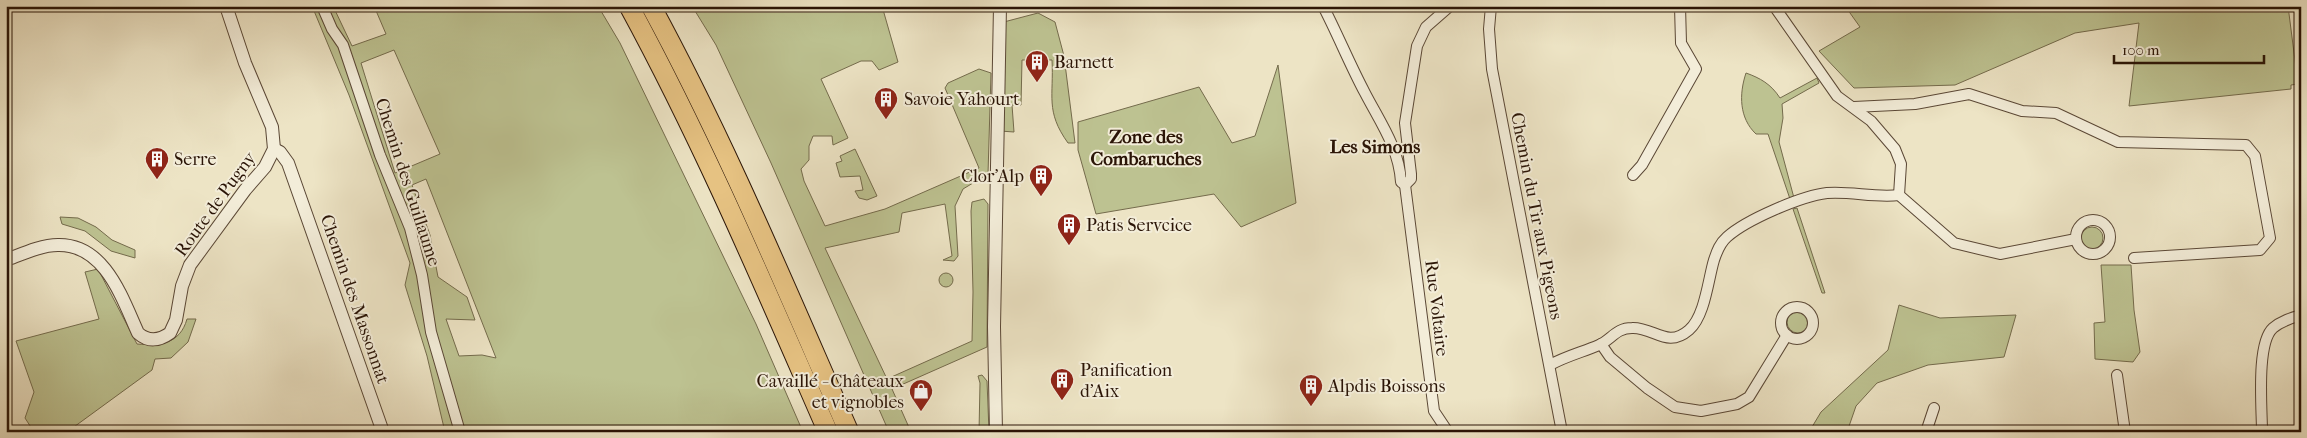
<svg xmlns="http://www.w3.org/2000/svg" width="2307" height="438" font-family="'IM FELL French Canon',serif">
<style>
.green{fill:#bdc291;stroke:#746b4c;fill-rule:evenodd}
.lines{fill:none;stroke-linecap:round;stroke-linejoin:round}
.minor-casing{stroke:#5b4836;stroke-width:12}
.tertiary-casing{stroke:#5b4836;stroke-width:14}
.motorway-casing{stroke:#2a1406;stroke-width:21}
.minor{stroke:#f3edd9;stroke-width:10}
.tertiary{stroke:#f3edd9;stroke-width:12}
.motorway{stroke:#e6c282;stroke-width:19}
.labels{text-anchor:middle;stroke-width:4;stroke-linejoin:round;paint-order:stroke}
.poi-label{font-size:18px;fill:#2a1406;stroke:#f3edd9;text-anchor:start}
.street-label{font-size:18px;fill:#2a1406;stroke:#f3edd9}
.neighbourhood-label{font-size:19px;font-weight:bold;fill:#2a1406;stroke:#f3edd9}
</style>
<rect width="100%" height="100%" fill="#ede4c5"/>
<filter id="stains"><feTurbulence type="fractalNoise" baseFrequency=".004" numOctaves="4"/><feColorMatrix values="0 0 0 0 .2 0 0 0 0 .09 0 0 0 0 .02 0 0 0 .5 -.17"/></filter>
<radialGradient id="worn" r=".72"><stop offset=".6" stop-color="#630" stop-opacity="0"/><stop offset="1" stop-color="#630" stop-opacity=".3"/></radialGradient>
<g class="green">
<path d="M312,6H333L352,46L386,34L374,6H598L620,43L756,324L803,432H445L427,356L405,285L410,263L349,95ZM394,50L440,154L395,173L361,63ZM426,179L496,358L482,355L459,356L446,319L475,320L467,297L438,277L430,235L412,185Z"/>
<path d="M692,6H882L898,62L879,70L872,61H861L821,79L848,138L833,145L832,136H813L809,146V160L801,169L804,181L825,226L885,209L979,168L945,88L948,83L979,69L991,73L988,174L963,189L955,206L958,256L954,261L943,260L952,256L945,204L902,213L899,232L825,248L887,379L972,341L973,292L971,211L972,202L984,199L988,204L987,347L892,389L911,432H889L771,163L716,45Z"/>
<path d="M1845,6H2288L2298,84L2291,85V89L2129,106L2139,23L2075,33L1955,85L1854,88L1819,51L1860,27Z"/>
<path d="M1038,13L1055,22L1064,56L1075,143H1068C1045,111 1054,96 1052,60H1022L1021,105H1012L1014,132L1000,131V23Z"/>
<path d="M1278,65L1296,203L1241,227L1214,194L1096,214L1078,150V122L1199,87L1232,143L1255,136Z"/>
<path d="M1746,73C1760,78 1771,84 1780,98L1817,78L1819,83L1782,104L1783,118L1779,142L1794,198L1790,199L1768,134H1756C1739,118 1739,94 1746,73Z"/>
<path d="M855,149L877,196L867,200L859,198L855,191L863,190L860,176L840,177L836,163L842,161L840,156Z"/>
<path d="M1797,208L1825,293H1822L1793,209Z"/>
<path d="M60,217L78,218L96,227L112,240L135,250V258L111,251L85,231L62,224Z"/>
<circle cx="2092" cy="238" r="11"/>
<path d="M2101,265H2131L2134,310L2140,352L2133,362L2095,359L2094,323L2105,322Z"/>
<path d="M98,269L137,344C160,346 180,344 187,319H196L188,342L171,358L155,359L152,370L67,432H34L25,418L34,392L16,341L99,319L85,272Z"/>
<circle cx="946" cy="280" r="7"/>
<path d="M1899,305L1940,318L2016,315L2004,357L1928,365L1877,383L1856,406L1847,432H1809L1821,412L1888,350Z"/>
<circle cx="1798" cy="322" r="11"/>
<path d="M982,375L987,381L989,432H979L980,383L978,376Z"/>
</g>
<g class="lines">
<g class="minor-casing">
<g id="minor">
<path d="M322,6L332,29L343,45L380,155L410,228L422,275L431,332L460,432"/>
<path d="M1323,6C1338,35 1350,65 1365,93C1380,122 1399,148 1401,182L1405,185L1411,179V174L1405,123L1417,46L1426,27L1450,6"/>
<path d="M1491,6L1489,29L1492,69L1562,432"/>
<path d="M1774,6L1837,96L1871,121L1895,149L1901,164L1899,195L1954,243L2000,254L2076,239"/>
<path d="M1854,107L1915,104L1969,94L2022,111L2056,113L2118,142L2246,145L2255,156L2270,238L2260,250L2134,258"/>
<path d="M1633,175L1642,165L1696,69L1681,43L1680,6"/>
<path d="M1405,185L1434,411L1448,432"/>
<circle cx="2093" cy="237" r="17"/>
<circle cx="1797" cy="323" r="16"/>
<path d="M1601,344L1610,357L1647,388L1675,407L1701,411L1737,404L1749,397L1787,335"/>
<path d="M1550,365C1566,356 1583,352 1599,345C1612,339 1616,328 1632,328C1654,327 1667,349 1689,330C1705,316 1708,280 1714,260C1717,251 1720,243 1727,237C1746,220 1801,196 1827,193C1851,191 1875,198 1899,195"/>
<path d="M2117,375L2125,432"/>
<path d="M1926,432L1934,408"/>
<path d="M2262,432C2262,409 2256,343 2273,328C2281,321 2291,318 2301,315"/>
</g>
</g>
<g class="tertiary-casing">
<g id="tertiary">
<path d="M274,149L280,152L288,163L383,432"/>
<path d="M6,260C22,254 41,245 58,245C105,244 122,298 138,333C148,342 159,341 170,333L176,320L182,286L190,265L245,190L265,167L274,149L272,127L245,63L226,6"/>
<path d="M996,432L994,327L1000,6"/>
</g>
</g>
<g class="motorway-casing">
<g id="motorway">
<path d="M629,6C704,144 765,288 828,432"/>
<path d="M651,6C726,144 786,289 849,432"/>
</g>
</g>
<use href="#minor" class="minor"/>
<use href="#tertiary" class="tertiary"/>
<use href="#motorway" class="motorway"/>
</g>
<defs>
<g id="building-pin" transform="scale(1.25)"><path d="M0 17L-7.5 6A9.5 9.5 0 1 1 7.5 6Z" fill="#8f2418" stroke="#f3edd9"/><path d="M-4-6H4V6H1V3H-1V6H-4ZM-2.5-4.3h1.7v1.8h-1.7ZM.8-4.3h1.7v1.8H.8ZM-2.5-1h1.7V.8h-1.7ZM.8-1h1.7V.8H.8Z" fill="#fff"/></g>
<g id="shop-pin" transform="scale(1.25)"><path d="M0 17L-7.5 6A9.5 9.5 0 1 1 7.5 6Z" fill="#8f2418" stroke="#f3edd9"/><path d="M-5-2.5h2.3a2.7 3.5 0 0 1 5.4 0H5L5.5 6h-11ZM-1.5-2.5h3a1.5 2.3 0 0 0-3 0Z" fill="#fff"/></g>
</defs>
<g fill-rule="evenodd">
<use href="#building-pin" x="1037" y="62"/>
<use href="#building-pin" x="886" y="99"/>
<use href="#building-pin" x="157" y="159"/>
<use href="#building-pin" x="1041" y="176"/>
<use href="#building-pin" x="1069" y="225"/>
<use href="#building-pin" x="1062" y="380"/>
<use href="#building-pin" x="1311" y="386"/>
<use href="#shop-pin" x="921" y="391"/>
</g>
<g class="labels">
<g class="poi-label">
<text x="1054" y="68">Barnett</text>
<text x="904" y="105">Savoie Yahourt</text>
<text x="174" y="165">Serre</text>
<text x="1024" y="182" text-anchor="end">Clor'Alp</text>
<text x="1086" y="231">Patis Servcice</text>
<text x="1080" y="376">Panification<tspan x="1080" dy="21">d'Aix</tspan></text>
<text x="904" y="387" text-anchor="end">Cavaillé - Châteaux<tspan x="904" dy="21">et vignobles</tspan></text>
<text x="1328" y="392">Alpdis Boissons</text>
</g>
<g class="street-label">
<text transform="translate(408 182) rotate(72)" y="6">Chemin des Guillaume</text>
<text transform="translate(215 204) rotate(-54)" y="6">Route de Pugny</text>
<text transform="translate(1537 216) rotate(79)" y="6">Chemin du Tir aux Pigeons</text>
<text transform="translate(355 299) rotate(71)" y="6">Chemin des Massonnat</text>
<text transform="translate(1437 308) rotate(83)" y="6">Rue Voltaire</text>
</g>
<g class="neighbourhood-label">
<text x="1146" y="143">Zone des<tspan x="1146" dy="22">Combaruches</tspan></text>
<text x="1375" y="153">Les Simons</text>
</g>
</g>
<rect width="2307" height="438" fill="none" stroke="#ede4c5" stroke-width="25"/>
<rect x="8" y="8" width="2292" height="423" fill="none" stroke="#2a1406" stroke-width="2.5"/>
<rect x="12" y="12" width="2282" height="413" fill="none" stroke="#2a1406"/>
<path d="M2114 55v8h150v-8" fill="none" stroke="#2a1406" stroke-width="2.5"/>
<text x="2122" y="55" font-size="15" fill="#2a1406" stroke="#f3edd9" stroke-width="4" paint-order="stroke">100 m</text>
<rect width="100%" height="100%" filter="url(#stains)"/>
<rect width="100%" height="100%" fill="url(#worn)"/>
</svg>
